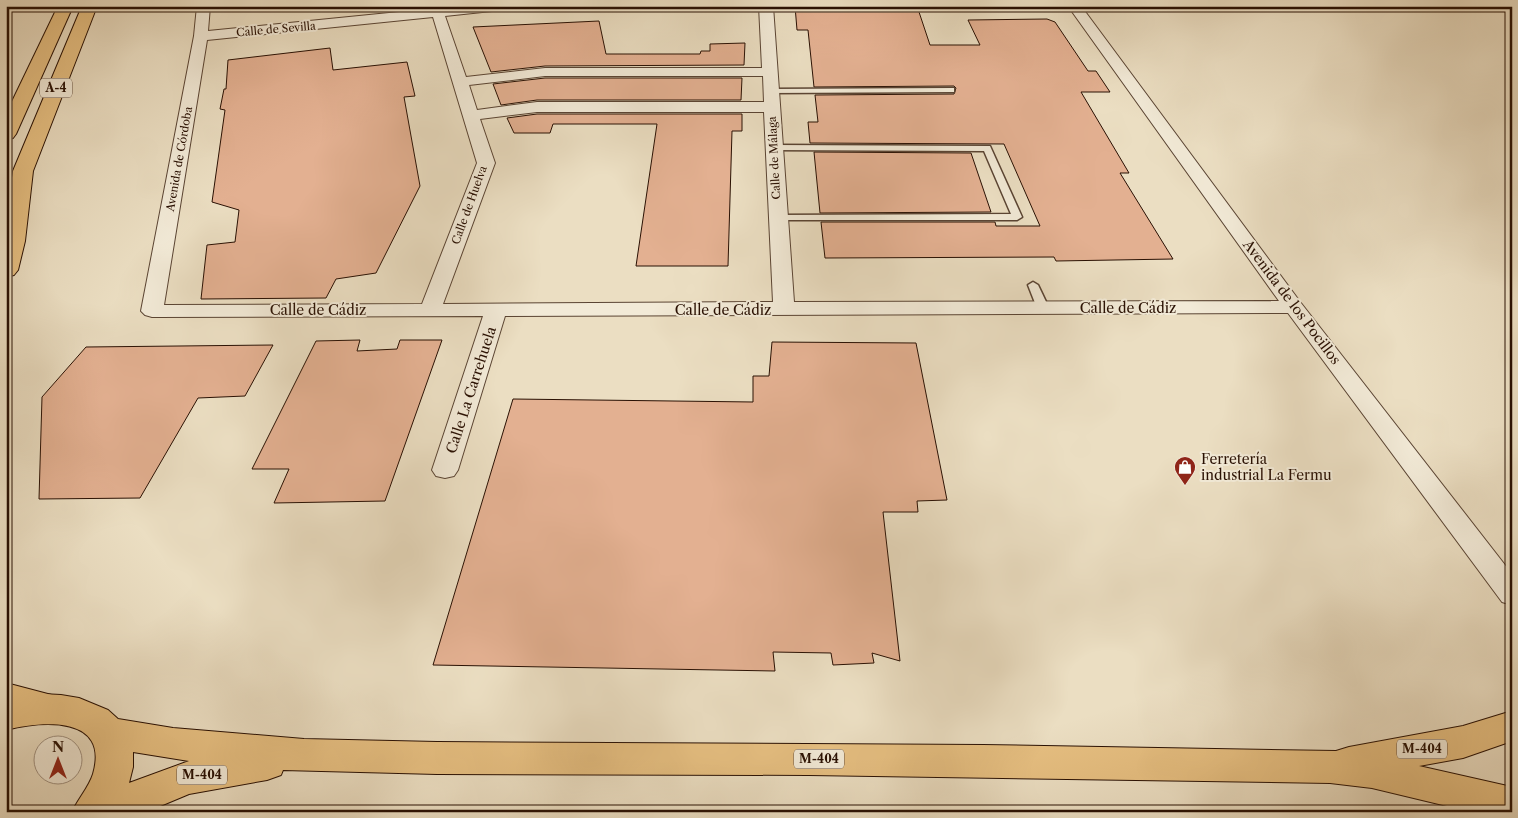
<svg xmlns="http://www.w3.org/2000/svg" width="1518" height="818" font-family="'Libre Caslon Text',serif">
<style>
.building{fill:#e3b091;stroke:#291003}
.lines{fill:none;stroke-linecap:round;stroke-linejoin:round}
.lane-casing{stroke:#5a4433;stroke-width:3}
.street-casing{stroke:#5a4433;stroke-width:2}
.primary-casing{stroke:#291003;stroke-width:2}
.highway-casing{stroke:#291003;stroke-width:2}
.lane{fill:#f2ead7;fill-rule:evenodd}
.street{fill:#f2ead7;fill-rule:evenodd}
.primary{fill:#e6bf81;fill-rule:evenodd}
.highway{fill:#e6bf81;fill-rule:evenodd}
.labels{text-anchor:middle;stroke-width:4;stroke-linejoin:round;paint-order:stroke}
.far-street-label{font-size:11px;fill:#291003;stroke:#f2ead7}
.shield{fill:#f2ead7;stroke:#655143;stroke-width:1}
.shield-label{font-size:12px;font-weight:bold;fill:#291003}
.street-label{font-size:14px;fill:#291003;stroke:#f2ead7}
.poi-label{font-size:14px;fill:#291003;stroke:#f2ead7;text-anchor:start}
</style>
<rect width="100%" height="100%" fill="#ebdec2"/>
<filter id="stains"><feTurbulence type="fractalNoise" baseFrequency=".004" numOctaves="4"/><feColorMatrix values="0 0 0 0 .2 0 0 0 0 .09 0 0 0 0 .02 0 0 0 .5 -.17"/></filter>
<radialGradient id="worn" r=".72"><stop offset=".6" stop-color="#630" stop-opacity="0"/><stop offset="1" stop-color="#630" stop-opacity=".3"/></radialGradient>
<g class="building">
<path d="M795,6H917L930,45H980L968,20L1047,19L1055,22L1088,71H1096L1110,92H1081L1129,173H1120L1173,259L1056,261L1054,257L825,258L821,222H995L996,226H1040L1004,144L810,143L808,122H818L815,95L954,94L956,88L954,86L814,87L808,30H797Z"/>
<path d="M599,21L606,54H700L701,51H710V44L745,43L744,65L545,66L491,72L473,27Z"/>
<path d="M330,48L333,70L407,62L415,96L404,97L420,186L376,273L336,279L326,298L201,299L207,245L235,242L239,210L212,202L225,110L220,109L224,89H226L228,60Z"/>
<path d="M545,78H742L741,100H537L501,105L493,84Z"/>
<path d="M537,114H742V131H732L728,266H636L657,124H553L550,133H514L507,118Z"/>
<path d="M814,152L971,153L991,212L820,213Z"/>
<path d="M360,340L357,351L397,349L400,340H442L385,501L274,503L289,469H252L316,341Z"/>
<path d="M772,342L916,343L947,500L917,501L918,512H883L900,661L872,653L874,663L833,665L831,653L773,652L775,671L433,665L513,399L753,402V376H769Z"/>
<path d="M273,345L245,396L198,398L140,498L39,499L42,397L86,347Z"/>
</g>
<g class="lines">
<g class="lane-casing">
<g id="lane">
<path d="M951,88H954V92L771,93L767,91L771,89Z"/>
<path d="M774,145L990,146L1022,217L1017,220H774L772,218L777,215L1011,214L984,151L771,150V146Z"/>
<path d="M1033,282L1038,285L1049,308L1047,310H1039L1037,308L1028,285Z"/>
</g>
</g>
<g class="street-casing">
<g id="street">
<path d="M197,6H210L208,31L459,6H507L501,10L445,16L466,77L545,68H762L759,6H773L794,302L1279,301L1068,6H1081L1301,303L1512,574V605L1502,602L1288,313L505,316L458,470L454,476L445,478L436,476L432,470L483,316L152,317L145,315L141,311L194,36ZM433,17L477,163L422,304L164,305L207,40ZM545,76H763L764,102H537L477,110L469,85ZM537,112H764L773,302L443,304L495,163L480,119Z"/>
<path d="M559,6H606C600,12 565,12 559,6Z"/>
</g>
</g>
<g class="primary-casing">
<path id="primary" d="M42,694L61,695L79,698L108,710L118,719L173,728L304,739L437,742L983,745L1336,751L1349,747L1463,726L1512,711V741L1463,758L1419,766L1512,787V812H1472L1372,788L1330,783L809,775L437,774L283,770L281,775L267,780L189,794L146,812H72C78,799 89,787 93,774C110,715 42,721 6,730V700ZM133,752L189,761L129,783L133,767Z"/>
</g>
<g class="highway-casing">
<g id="highway">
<path d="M58,6H73L16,134L13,138L6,140V114Z"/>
<path d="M82,6H97L33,171L25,241L18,270L14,275L6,277V217L13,171Z"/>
<path d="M6,683L63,698L68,708L63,718L50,723L6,712Z"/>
</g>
</g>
<use href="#lane" class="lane"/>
<use href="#street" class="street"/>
<use href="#primary" class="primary"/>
<use href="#highway" class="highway"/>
</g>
<defs>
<g id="shop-pin" transform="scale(1.125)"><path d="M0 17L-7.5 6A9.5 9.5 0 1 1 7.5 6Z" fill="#8f2418" stroke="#f2ead7"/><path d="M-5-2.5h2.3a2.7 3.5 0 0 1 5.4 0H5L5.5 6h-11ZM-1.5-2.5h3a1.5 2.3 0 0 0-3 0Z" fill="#fff"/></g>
</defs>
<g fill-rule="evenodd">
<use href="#shop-pin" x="1185" y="467"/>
</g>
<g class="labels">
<g class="far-street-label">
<text transform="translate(276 29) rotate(-5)" y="4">Calle de Sevilla</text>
<text transform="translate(774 158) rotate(-93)" y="4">Calle de Málaga</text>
<text transform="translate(179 159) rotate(-80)" y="4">Avenida de Córdoba</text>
<text transform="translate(469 205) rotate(-70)" y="4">Calle de Huelva</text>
</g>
<g class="shield">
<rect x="40" y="78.5" width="32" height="19" rx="4"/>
<rect x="1397" y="739.5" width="50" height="19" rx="4"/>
<rect x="794" y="749.5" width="50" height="19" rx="4"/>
<rect x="177" y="765.5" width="50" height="19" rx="4"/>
</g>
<g class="shield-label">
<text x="56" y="92">A-4</text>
<text x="1422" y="753">M-404</text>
<text x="819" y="763">M-404</text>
<text x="202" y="779">M-404</text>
</g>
<g class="street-label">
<text transform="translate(1292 302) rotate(53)" y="5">Avenida de los Pocillos</text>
<text x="1128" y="313">Calle de Cádiz</text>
<text x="318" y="315">Calle de Cádiz</text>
<text x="723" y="315">Calle de Cádiz</text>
<text transform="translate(471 390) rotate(-72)" y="5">Calle La Carrehuela</text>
</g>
<g class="poi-label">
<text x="1201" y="464">Ferretería<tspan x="1201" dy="16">industrial La Fermu</tspan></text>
</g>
</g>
<rect width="1518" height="818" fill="none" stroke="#ebdec2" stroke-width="25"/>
<rect x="8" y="8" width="1503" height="803" fill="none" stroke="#291003" stroke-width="2.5"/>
<rect x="12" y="12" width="1493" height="793" fill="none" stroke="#291003"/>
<g transform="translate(58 760)"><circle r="24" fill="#f2ead7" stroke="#a29382"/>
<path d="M0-4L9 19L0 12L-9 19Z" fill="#8f2418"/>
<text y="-8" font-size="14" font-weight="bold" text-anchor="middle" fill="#291003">N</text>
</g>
<rect width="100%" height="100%" filter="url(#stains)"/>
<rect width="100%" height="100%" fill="url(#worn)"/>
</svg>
